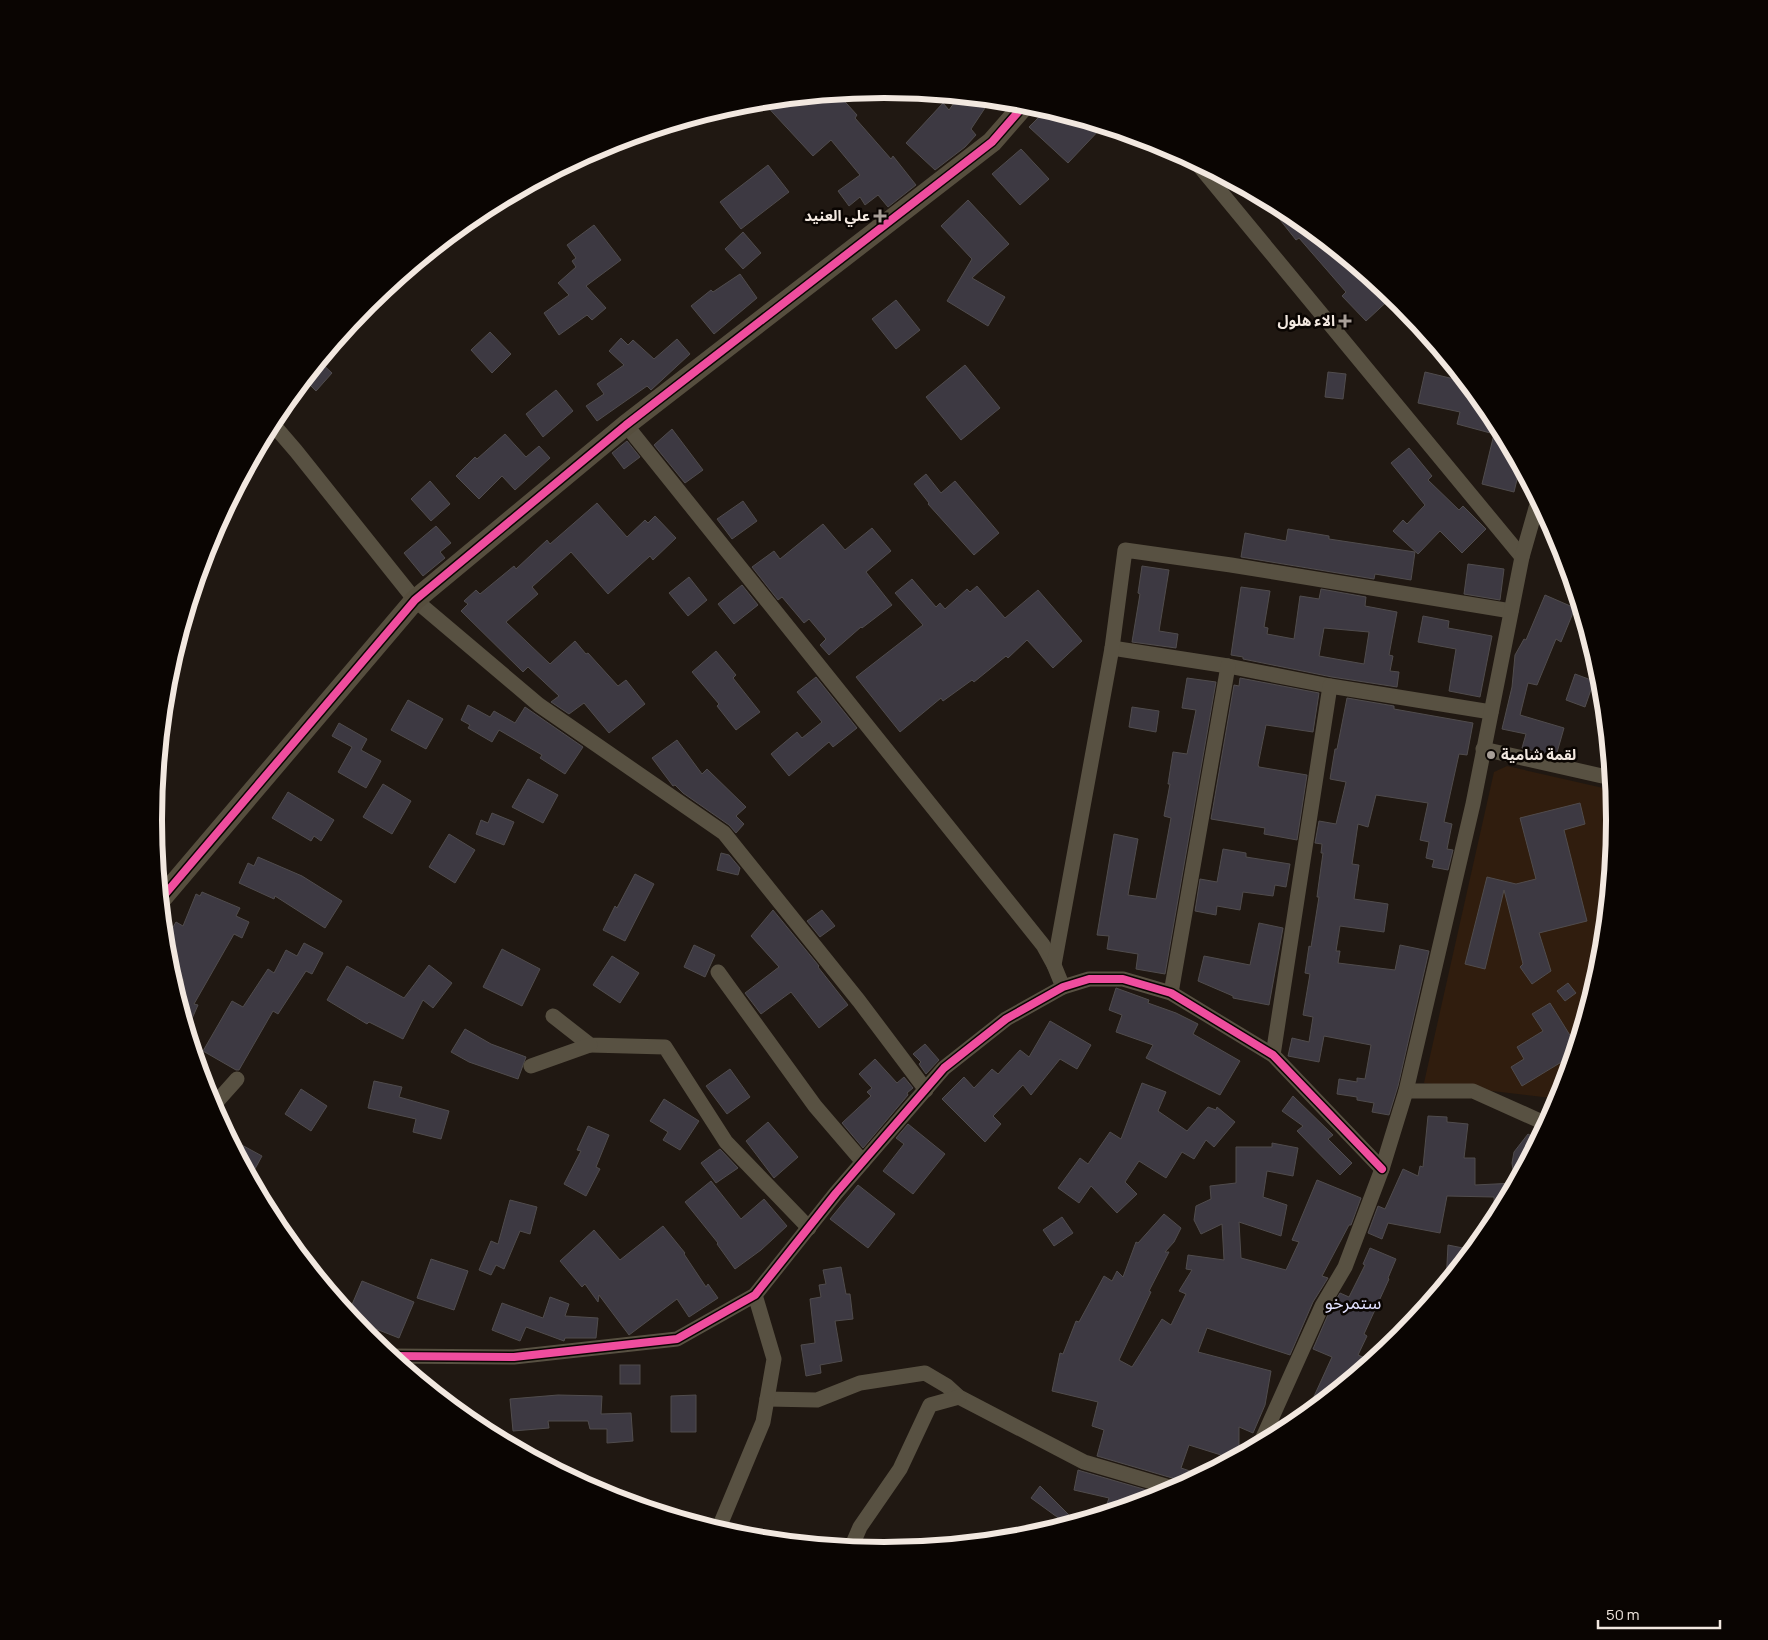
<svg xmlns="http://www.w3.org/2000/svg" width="1768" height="1640" font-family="Manrope,'Noto Sans Arabic',sans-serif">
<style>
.built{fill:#301d0e}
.building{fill:#3d3942;stroke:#504c4d;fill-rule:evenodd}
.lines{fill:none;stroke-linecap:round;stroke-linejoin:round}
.street{stroke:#585142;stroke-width:15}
.secondary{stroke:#564e3e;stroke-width:21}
.cycleway-casing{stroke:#0a0502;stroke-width:11}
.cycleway{stroke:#ef4d9e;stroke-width:8}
.poi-dot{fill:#a89f98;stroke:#0a0502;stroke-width:2}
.labels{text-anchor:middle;stroke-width:5;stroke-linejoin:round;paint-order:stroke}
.poi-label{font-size:15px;font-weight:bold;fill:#f2e8e0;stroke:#0a0502;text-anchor:end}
.quarter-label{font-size:18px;fill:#e2e1ff;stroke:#0a0502}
.rim{fill:none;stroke:#f2e8e0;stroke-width:6}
</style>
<rect width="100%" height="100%" fill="#201812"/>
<path class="built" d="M1507,766L1612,790L1615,820L1601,963L1560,1099L1424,1083L1494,772Z"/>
<g class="building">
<path d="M837,93L857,115L855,118L891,159L893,156L916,185L888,207L878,195L865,205L860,197L849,206L838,191L860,175L831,140L813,156L762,101Z"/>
<path d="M959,96L991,99L971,129L976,135L965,147L935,170L906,143L943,103L949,110Z"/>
<path d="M1047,109L1101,125L1103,126L1068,163L1029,127Z"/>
<path d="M1021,149L1049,179L1020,205L992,174Z"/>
<path d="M768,165L789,192L741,229L720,202Z"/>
<path d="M1261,196L1290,212L1393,296L1366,321L1342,296L1346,292L1299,238L1296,240Z"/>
<path d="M968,200L1009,244L972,278L1005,297L988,326L947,301L972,259L941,226Z"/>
<path d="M594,225L621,260L586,286L606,308L592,320L587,315L559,335L544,313L569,295L558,283L576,267L572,261L576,258L567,245Z"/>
<path d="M743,232L761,253L743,269L725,249Z"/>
<path d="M740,274L757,298L714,334L691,306L711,290L713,292Z"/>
<path d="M896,300L920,330L896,349L872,319Z"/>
<path d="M490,332L511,354L492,373L471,350Z"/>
<path d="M621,338L628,345L633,340L654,359L677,339L690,354L651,390L647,386L597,421L586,406L604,394L597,384L624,365L609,351Z"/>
<path d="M319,361L332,373L316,391L304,379Z"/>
<path d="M965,365L1000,408L961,440L926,397Z"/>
<path d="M1328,372L1346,374L1343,399L1325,397Z"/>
<path d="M1425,372L1454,379L1453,381L1469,385L1492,414L1520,467L1514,492L1482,484L1494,434L1457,424L1460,412L1418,403Z"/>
<path d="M556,390L573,411L543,437L526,414Z"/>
<path d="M672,429L703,470L685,483L654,445Z"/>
<path d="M505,434L526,457L539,446L550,458L515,490L502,476L479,499L456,476L475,457L477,459Z"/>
<path d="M627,441L640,457L624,469L612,453Z"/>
<path d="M1409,448L1432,476L1428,480L1459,510L1463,506L1486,529L1462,553L1440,531L1418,554L1393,531L1403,520L1407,524L1425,505L1391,463Z"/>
<path d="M926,474L941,493L955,481L999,533L974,555L928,504L929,503L914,484Z"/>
<path d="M430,481L450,504L431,521L411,499Z"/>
<path d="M743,501L757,521L732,539L717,519Z"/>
<path d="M597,503L627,537L645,520L648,523L655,516L676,538L653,560L650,556L608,594L571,552L532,587L538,594L506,622L550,664L575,641L586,654L588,653L618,686L626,680L645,704L609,733L584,703L569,714L551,702L559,696L528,667L523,672L461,611L468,604L464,601L476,590L480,594L514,566L516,569L547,540L550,544Z"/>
<path d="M823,524L845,550L872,528L891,551L866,572L892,605L862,628L861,627L829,655L820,645L826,639L809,619L804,623L782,597L778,600L752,567L774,551L780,559Z"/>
<path d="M436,526L451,543L440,552L445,558L423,576L404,553Z"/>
<path d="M1288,529L1329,536V539L1415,552L1411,580L1375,574L1374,579L1241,557L1245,533L1286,541Z"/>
<path d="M1468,564L1504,569L1500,600L1464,594Z"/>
<path d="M1142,566L1169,570L1159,631L1178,634L1176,648L1132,642L1140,594L1138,593Z"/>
<path d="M689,577L707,600L688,616L669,593Z"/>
<path d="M912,579L936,607L940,603L945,609L967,589L970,592L977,586L1005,618L1038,590L1082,641L1053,668L1027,640L1008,658L1006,656L974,682L972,680L943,701L941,698L900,732L856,677L923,625L895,593Z"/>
<path d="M742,585L758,605L734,624L718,604Z"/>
<path d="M1241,587L1270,591L1264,627L1268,628L1267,634L1294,639L1300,596L1319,599L1321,589L1366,597L1365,606L1397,612L1389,655L1393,656L1390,671L1399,672L1397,687L1332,677L1243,659V657L1231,655ZM1324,628L1369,632L1364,664L1319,656Z"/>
<path d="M1545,595L1575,608L1561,642L1556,639L1537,685L1528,683L1520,715L1564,728L1556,756L1522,748L1526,734L1502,729L1512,687L1515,655L1524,639L1526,640Z"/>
<path d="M1423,616L1449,621L1448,628L1492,636L1480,697L1449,691L1456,649L1418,642Z"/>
<path d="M716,651L736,675L733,678L760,712L736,730L717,706L719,704L692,672Z"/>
<path d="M1575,674L1594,681L1585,707L1566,700Z"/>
<path d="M816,677L857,728L833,747L829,742L789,776L771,754L797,732L802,738L822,722L797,692Z"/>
<path d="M1187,678L1216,682L1165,974L1136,969L1138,954L1107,949L1109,936L1097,935L1114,834L1138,839L1128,895L1156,899L1171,818L1164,816L1170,784H1168L1173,752L1187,754L1196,710L1182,708Z"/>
<path d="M1240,678L1319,693L1313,732L1266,725L1258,765L1259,767L1307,775L1297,840L1264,834L1265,828L1211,819L1234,685L1239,686Z"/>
<path d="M1347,698L1394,706V709L1473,723L1467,755L1459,754L1444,822L1452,824L1447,849L1453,850L1448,870L1432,867L1434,860L1426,858L1429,842L1420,840L1428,803L1376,795L1368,827L1358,824L1352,864L1359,865L1354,899L1388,904L1384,932L1340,926L1336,951H1340L1338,963L1395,970L1400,945L1429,951L1398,1086L1389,1115L1372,1112L1374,1103L1357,1100V1097L1337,1094L1339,1079L1357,1082V1078L1365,1079L1371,1045L1324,1036L1319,1062L1288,1056L1292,1038L1309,1042L1313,1017L1303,1015L1310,974L1305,973L1309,946L1311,947L1319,897H1317L1318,889L1323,853H1321L1322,844L1315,843L1319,821L1336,824L1346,782L1330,779L1335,749H1337Z"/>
<path d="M408,700L443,719L426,749L391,730Z"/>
<path d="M468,705L490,717L494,711L515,723L525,707L583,747L565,774L540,758L542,755L499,730L492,742L468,728L470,725L461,720Z"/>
<path d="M1132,707L1159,711L1156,732L1129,727Z"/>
<path d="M339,723L367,739L361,750L381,761L366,788L338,772L352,747L332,736Z"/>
<path d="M677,740L702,774L707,769L746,807L736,816L744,824L736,833L729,825L683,793L675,785L673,786L652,758Z"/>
<path d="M528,779L558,795L543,823L512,807Z"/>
<path d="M383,784L411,801L392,834L363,817Z"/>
<path d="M288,792L334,820L321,841L314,836L311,841L272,818Z"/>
<path d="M1580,803L1585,824L1564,830L1587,921L1539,933L1551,971L1532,984L1520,967L1523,964L1504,890L1485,969L1465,964L1487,877L1516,884L1536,879L1520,818Z"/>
<path d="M492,813L514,822L504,845L476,834L481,820L488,823Z"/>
<path d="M449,834L475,850L455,883L429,867Z"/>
<path d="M1223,849L1246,853V857L1290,864L1286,887L1275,885L1273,896L1243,892L1240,910L1217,906L1216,915L1195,911L1200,879L1217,882Z"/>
<path d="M721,853L729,855L740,868L738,875L717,870Z"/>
<path d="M258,857L302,876L342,901L325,928L275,896L274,899L239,883L248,863L254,866Z"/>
<path d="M635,874L654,884L625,941L603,930L615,906L617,908Z"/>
<path d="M202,892L240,908L236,916L249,922L242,938L234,934L194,1004L198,1005L187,1030L177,996L184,980L169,971L167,962L165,941L176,922L183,926L196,894L200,896Z"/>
<path d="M773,910L819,966L818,967L848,1005L819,1028L791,992L761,1014L745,993L779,967L751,936Z"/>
<path d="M822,910L835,926L820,937L807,921Z"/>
<path d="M1259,923L1283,928L1269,1005L1233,998V996L1198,981L1204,956L1250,965Z"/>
<path d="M304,943L323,953L312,974L306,971L278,1014L273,1011L239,1070H236L203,1051L232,1001L243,1007L268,969L274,973L286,950L297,956Z"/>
<path d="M694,945L715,955L705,977L684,967Z"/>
<path d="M502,949L540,969L522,1006L483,987Z"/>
<path d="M612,956L639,973L620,1003L593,985Z"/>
<path d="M429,965L452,983L433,1008L423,1000L403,1039L369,1022L367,1024L327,1000L347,966L404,998Z"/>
<path d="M1568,983L1576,993L1565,1001L1557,991Z"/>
<path d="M1116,988L1149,1000L1148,1003L1176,1013L1198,1024L1193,1034L1240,1061L1220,1095L1146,1058L1153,1045L1116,1032L1122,1015L1109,1010Z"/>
<path d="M1550,1003L1576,1045L1573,1055L1522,1086L1511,1067L1524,1059L1517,1047L1543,1031L1532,1014Z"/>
<path d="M1050,1021L1091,1045L1077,1069L1060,1059L1031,1095L1023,1085L993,1116L1001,1124L985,1142L942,1099L964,1077L974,1088L992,1069L998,1074L1020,1050L1029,1057Z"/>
<path d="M465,1029L491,1044L526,1057L518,1079L469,1062L451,1052Z"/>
<path d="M925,1044L939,1060L926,1074L919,1064L921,1062L913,1054Z"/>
<path d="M875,1059L897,1083L904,1077L913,1088L907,1093L908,1095L863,1148L842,1123L871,1096L867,1092L872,1088L859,1074Z"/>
<path d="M730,1069L750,1097L727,1114L706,1086Z"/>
<path d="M374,1081L402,1087L399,1097L449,1111L441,1139L413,1132L416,1119L368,1108Z"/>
<path d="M1142,1083L1166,1092L1158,1111L1187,1131L1208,1107L1216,1110L1217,1107L1235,1122L1214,1147L1206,1140L1194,1159L1182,1152L1166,1178L1139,1161L1125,1182L1137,1194L1117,1213L1091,1186L1079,1203L1058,1188L1080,1158L1088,1164L1110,1132L1121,1139Z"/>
<path d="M301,1089L327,1106L311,1131L285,1114Z"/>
<path d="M1293,1096L1333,1135L1328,1139L1352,1163L1340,1175L1297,1131L1303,1126L1282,1111Z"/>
<path d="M664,1099L699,1121L680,1150L663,1140L668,1132L650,1121Z"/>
<path d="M1428,1116L1447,1117V1122L1468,1124L1464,1158H1475V1185L1515,1183L1495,1221L1494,1197L1447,1196L1440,1233L1388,1223L1382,1239L1368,1233L1378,1206L1385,1209L1403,1169L1418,1176L1420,1166L1423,1167Z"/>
<path d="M768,1122L798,1157L774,1178L746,1141Z"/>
<path d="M908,1124L945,1154L913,1194L883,1171L904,1144L896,1138Z"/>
<path d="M588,1126L609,1135L596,1167L600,1169L586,1196L564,1184L581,1151L577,1150Z"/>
<path d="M1528,1134L1538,1140L1515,1183L1512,1163L1514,1152Z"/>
<path d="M229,1138L262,1156L250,1178Z"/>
<path d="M1272,1143L1298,1148L1293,1176L1267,1171L1263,1197L1287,1205L1281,1236L1239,1222L1241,1258L1286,1270L1299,1242L1292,1240L1317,1180L1361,1198L1351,1225H1349L1322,1276L1328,1278L1313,1302L1290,1355L1207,1328L1198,1352L1271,1371L1265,1405L1253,1433L1239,1427V1456L1218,1466L1221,1455L1189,1445L1181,1468L1202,1475L1184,1485L1179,1480L1097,1456L1104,1430L1092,1426L1098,1402L1052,1391L1060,1353L1063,1354L1076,1321L1079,1322L1104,1276L1112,1281L1117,1271L1123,1277L1136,1242L1138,1243L1164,1214L1181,1228L1174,1242L1165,1252H1169L1149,1291L1151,1292L1119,1360L1132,1367L1162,1319L1171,1325L1186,1294L1179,1291L1192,1270L1186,1269L1188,1255L1224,1260L1222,1224L1201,1234L1194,1220L1196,1206L1211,1199L1210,1186L1236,1183V1147H1272Z"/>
<path d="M720,1149L738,1168L716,1183L701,1163Z"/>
<path d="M711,1181L741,1219L764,1199L787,1226L761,1250L735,1269L717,1244L718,1243L685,1202Z"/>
<path d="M858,1185L895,1214L868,1248L830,1219Z"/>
<path d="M510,1200L537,1207L530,1234L520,1231L504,1269L496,1265L491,1275L479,1270L491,1241L498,1244Z"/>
<path d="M1062,1217L1073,1233L1054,1246L1043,1230Z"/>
<path d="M663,1226L685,1253L684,1254L706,1287L708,1284L718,1298L689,1317L677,1299L629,1335L599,1295L598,1302L585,1284L582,1287L560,1261L594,1230L620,1260Z"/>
<path d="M1448,1245L1473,1250L1446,1283Z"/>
<path d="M1370,1248L1396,1259L1388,1278L1389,1279L1364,1334L1367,1336L1358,1355L1372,1361L1305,1416L1332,1357L1313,1349L1330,1310L1340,1293L1349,1297L1365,1265L1363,1264Z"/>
<path d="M431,1259L468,1271L454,1310L417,1298Z"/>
<path d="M841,1267L846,1294H850L853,1319L835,1321L842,1361L820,1365L821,1373L806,1376L801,1345L815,1343L810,1299L821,1297L819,1285L826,1284L823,1270Z"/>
<path d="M362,1281L414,1302L399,1338L371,1327L369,1332L360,1328L348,1314Z"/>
<path d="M550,1297L569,1304L565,1316L598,1318L596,1338H565L564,1341L526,1327L520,1341L492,1330L502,1303L543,1318Z"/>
<rect x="620" y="1365" width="20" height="19"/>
<path d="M558,1395L602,1396L601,1414L631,1413L633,1441L607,1443V1429H590L588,1421H548L549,1428L513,1431L510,1399Z"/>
<path d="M696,1395V1432H671V1396Z"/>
<path d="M1078,1470L1081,1471L1164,1495L1123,1508L1107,1504L1109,1498L1074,1490Z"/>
<path d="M1040,1486L1075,1521L1074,1523L1068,1525L1031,1498Z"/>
</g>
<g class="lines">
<g class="street">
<path d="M1196,162L1522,557"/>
<path d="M271,422L296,451L415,600L539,705L724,833L859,1001L926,1090"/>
<path d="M626,425L1043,945L1054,965L1063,987"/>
<path d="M1112,648L1228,666L1330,686"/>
<path d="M1483,749L1611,778"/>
<path d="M1054,965L1112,648L1125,550L1231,565L1511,611"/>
<path d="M718,972L815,1106L863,1162"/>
<path d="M1171,993L1228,666"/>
<path d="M553,1016L590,1045L665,1047L726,1142L809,1228"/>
<path d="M1273,1055L1330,686L1491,712"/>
<path d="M531,1066L590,1045"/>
<path d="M1406,1091H1473L1540,1121L1546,1126"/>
<path d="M212,1107L237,1079"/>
<path d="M1479,1241V1242"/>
<path d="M390,1356L514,1357L677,1339L755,1295L836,1193L944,1068L1006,1019L1063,987L1089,979H1123L1171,993L1273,1055L1382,1169"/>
<path d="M767,1399L817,1400L860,1383L925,1373L947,1386L959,1397L1084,1462L1176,1489"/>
<path d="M1260,1444L1322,1306L1345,1267L1382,1169L1406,1091L1473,804L1522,557L1538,501"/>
<path d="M718,1530L763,1422L774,1359L755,1295"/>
<path d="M851,1548L860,1527L900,1469L930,1405L959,1397"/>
</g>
<path class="secondary" d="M161,899L415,600L626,425L992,142L1026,103"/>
<g class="cycleway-casing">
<g id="cycleway">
<path d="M161,899L415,600L626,425L992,142L1026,103"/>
<path d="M390,1356L514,1357L677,1339L755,1295L836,1193L944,1068L1006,1019L1063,987L1089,979H1123L1171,993L1273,1055L1382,1169"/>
</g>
</g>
<use href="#cycleway" class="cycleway"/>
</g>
<g class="poi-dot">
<path d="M877.5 208.5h5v5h5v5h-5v5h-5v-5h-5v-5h5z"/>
<path d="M1342.5 313.5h5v5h5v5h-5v5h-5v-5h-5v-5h5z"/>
<circle cx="1491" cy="755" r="5"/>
</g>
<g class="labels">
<g class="poi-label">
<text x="870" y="221">علي العنيد</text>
<text x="1335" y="326">الاء هلول</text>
<text x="1501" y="760" text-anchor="start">لقمة شامية</text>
</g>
<g class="quarter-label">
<text x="1353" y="1309">ستمرخو</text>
</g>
</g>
<path d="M0 0H1768V1640H0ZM162 820a722 722 0 1 1 1444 0a722 722 0 1 1-1444 0Z" fill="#0a0502" fill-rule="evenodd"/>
<path class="rim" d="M162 820a722 722 0 1 1 1444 0a722 722 0 1 1-1444 0Z"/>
<path d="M1598 1620v8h122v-8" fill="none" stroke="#f2e8e0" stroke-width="2.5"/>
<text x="1606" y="1620" font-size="15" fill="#f2e8e0" stroke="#0a0502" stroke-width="4" paint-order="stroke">50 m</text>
</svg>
